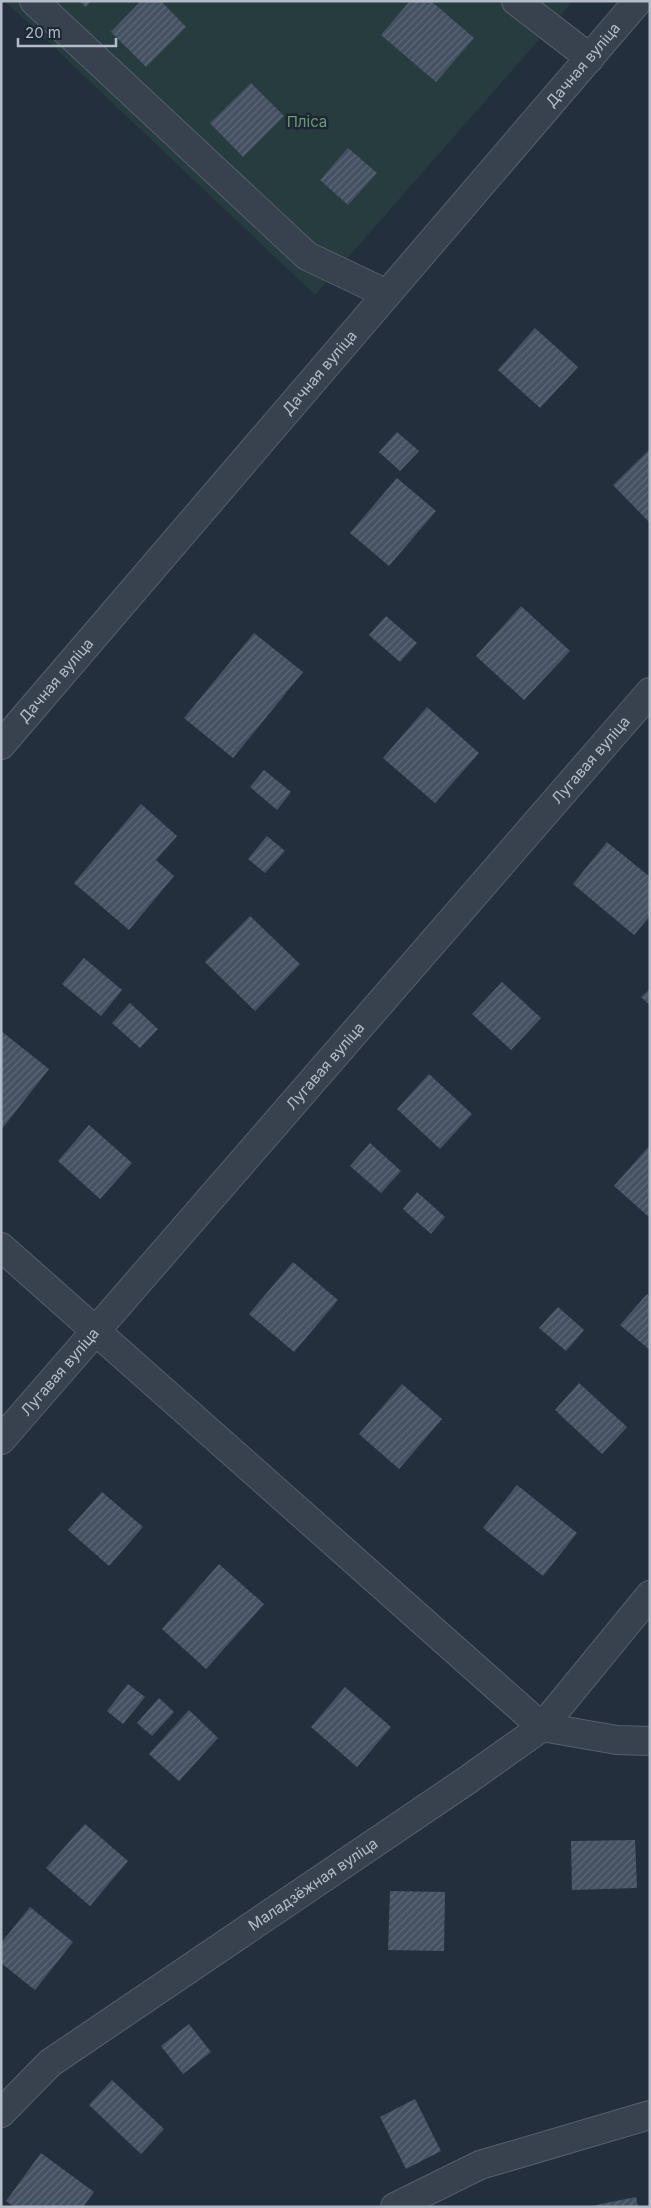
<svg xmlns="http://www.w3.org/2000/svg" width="651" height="2208" font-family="Inter,sans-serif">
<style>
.garden{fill:#263c3f}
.building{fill:url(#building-hatch)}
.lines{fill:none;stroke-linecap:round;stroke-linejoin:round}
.minor-casing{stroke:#565f6c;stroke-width:30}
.minor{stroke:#38414e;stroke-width:28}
.labels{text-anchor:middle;stroke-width:5;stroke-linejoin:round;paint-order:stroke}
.street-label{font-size:15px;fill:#b4bcc9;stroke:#1d2633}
.park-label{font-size:15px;fill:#6b9a76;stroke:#1d2633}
</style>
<defs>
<pattern id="building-hatch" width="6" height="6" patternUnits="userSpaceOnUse" patternTransform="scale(1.25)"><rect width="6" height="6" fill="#455162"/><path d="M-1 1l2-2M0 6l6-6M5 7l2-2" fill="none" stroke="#5d6877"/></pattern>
</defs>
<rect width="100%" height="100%" fill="#242f3e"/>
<path class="garden" d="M5,1H573L315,295Z"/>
<g class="building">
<path d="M79,1H91L86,7Z"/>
<path d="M141,1H161L186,27L146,67L111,32Z"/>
<path d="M410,1H431L474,38L436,82L381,35Z"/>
<path d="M251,83L284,116L243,157L210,123Z"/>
<path d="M348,148L377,173L348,205L320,180Z"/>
<path d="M535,328L578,367L540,408L498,370Z"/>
<path d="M397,432L419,451L400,471L379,452Z"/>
<path d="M650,449V523L613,485Z"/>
<path d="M397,478L436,511L389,566L350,533Z"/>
<path d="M521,606L570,651L524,700L476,656Z"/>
<path d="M386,616L417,643L400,662L369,635Z"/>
<path d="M254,633L303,672L233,758L184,718Z"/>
<path d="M427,707L479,753L435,803L383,758Z"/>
<path d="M264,770L291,792L277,810L250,787Z"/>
<path d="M141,804L177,836L156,860L174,876L129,930L74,883Z"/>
<path d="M267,836L285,851L265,873L248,859Z"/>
<path d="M607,842L650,877V916L634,935L573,884Z"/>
<path d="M250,916L300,964L255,1011L205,962Z"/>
<path d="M84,958L122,990L101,1016L62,984Z"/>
<path d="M502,982L541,1018L511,1050L472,1014Z"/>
<path d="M650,989V1005L641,997Z"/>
<path d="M130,1003L158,1029L140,1048L112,1023Z"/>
<path d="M1,1031L49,1069L1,1130Z"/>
<path d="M429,1074L472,1114L440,1149L397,1109Z"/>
<path d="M89,1125L132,1163L100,1199L58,1161Z"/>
<path d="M370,1143L401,1171L381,1193L350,1166Z"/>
<path d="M650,1145V1218L614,1186Z"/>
<path d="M417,1192L445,1217L431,1234L403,1209Z"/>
<path d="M293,1262L338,1300L294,1352L249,1314Z"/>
<path d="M647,1294L650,1297V1350L620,1325Z"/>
<path d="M558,1307L584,1330L566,1351L539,1328Z"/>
<path d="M579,1383L627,1427L602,1454L555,1410Z"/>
<path d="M402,1384L442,1419L399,1469L359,1434Z"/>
<path d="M517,1485L577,1533L543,1576L483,1528Z"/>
<path d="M102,1492L143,1527L109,1566L68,1530Z"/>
<path d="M219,1564L264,1604L206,1669L162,1629Z"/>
<path d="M128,1684L145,1697L123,1724L107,1711Z"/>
<path d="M345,1687L391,1727L357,1767L311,1727Z"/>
<path d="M159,1698L174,1712L152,1736L137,1723Z"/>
<path d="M189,1710L218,1738L179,1781L149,1754Z"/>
<path d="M85,1824L128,1861L90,1906L46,1868Z"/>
<path d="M635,1840L637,1888L572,1890L571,1841Z"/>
<path d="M390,1891L445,1892L444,1951L388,1950Z"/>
<path d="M30,1907L73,1942L35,1990L1,1963V1943Z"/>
<path d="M189,2024L211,2052L183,2074L161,2046Z"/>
<path d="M112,2080L164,2129L141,2154L89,2105Z"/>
<path d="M415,2099L441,2151L406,2169L380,2117Z"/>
<path d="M41,2153L94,2192L83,2207H14L6,2201Z"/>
<path d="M636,2197L638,2207H591V2206Z"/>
</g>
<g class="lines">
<g class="minor-casing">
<g id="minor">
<path d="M34,1L307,256L387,294"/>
<path d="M516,1L590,58"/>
<path id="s1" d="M1,745L638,1"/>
<path d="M1,1247L542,1727L650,1595"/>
<path id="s2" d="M1,1440L650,692"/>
<path id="s3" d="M1,2113L50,2063L466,1781L542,1727L617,1740L650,1741"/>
<path d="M395,2207L480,2165L650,2115"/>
</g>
</g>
<use href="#minor" class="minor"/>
</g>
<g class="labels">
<g class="street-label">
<text dy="5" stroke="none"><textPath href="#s1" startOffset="895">Дачная вуліца</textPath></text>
<text dy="5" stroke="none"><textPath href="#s1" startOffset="490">Дачная вуліца</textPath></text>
<text dy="5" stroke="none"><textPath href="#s1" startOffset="85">Дачная вуліца</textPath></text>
<text dy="5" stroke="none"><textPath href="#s2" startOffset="900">Лугавая вуліца</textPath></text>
<text dy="5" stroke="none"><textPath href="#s2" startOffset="495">Лугавая вуліца</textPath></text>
<text dy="5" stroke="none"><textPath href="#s2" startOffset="90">Лугавая вуліца</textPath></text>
<text dy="5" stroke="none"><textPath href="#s3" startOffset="388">Маладзёжная вуліца</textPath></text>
</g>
<g class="park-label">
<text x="307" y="127">Пліса</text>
</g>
</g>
<rect width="651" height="2208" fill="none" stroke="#b4bcc9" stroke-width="5"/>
<path d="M18 38v8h98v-8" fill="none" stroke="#b4bcc9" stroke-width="2.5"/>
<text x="25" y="38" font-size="15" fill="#b4bcc9" stroke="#1d2633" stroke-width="4" paint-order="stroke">20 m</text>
</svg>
